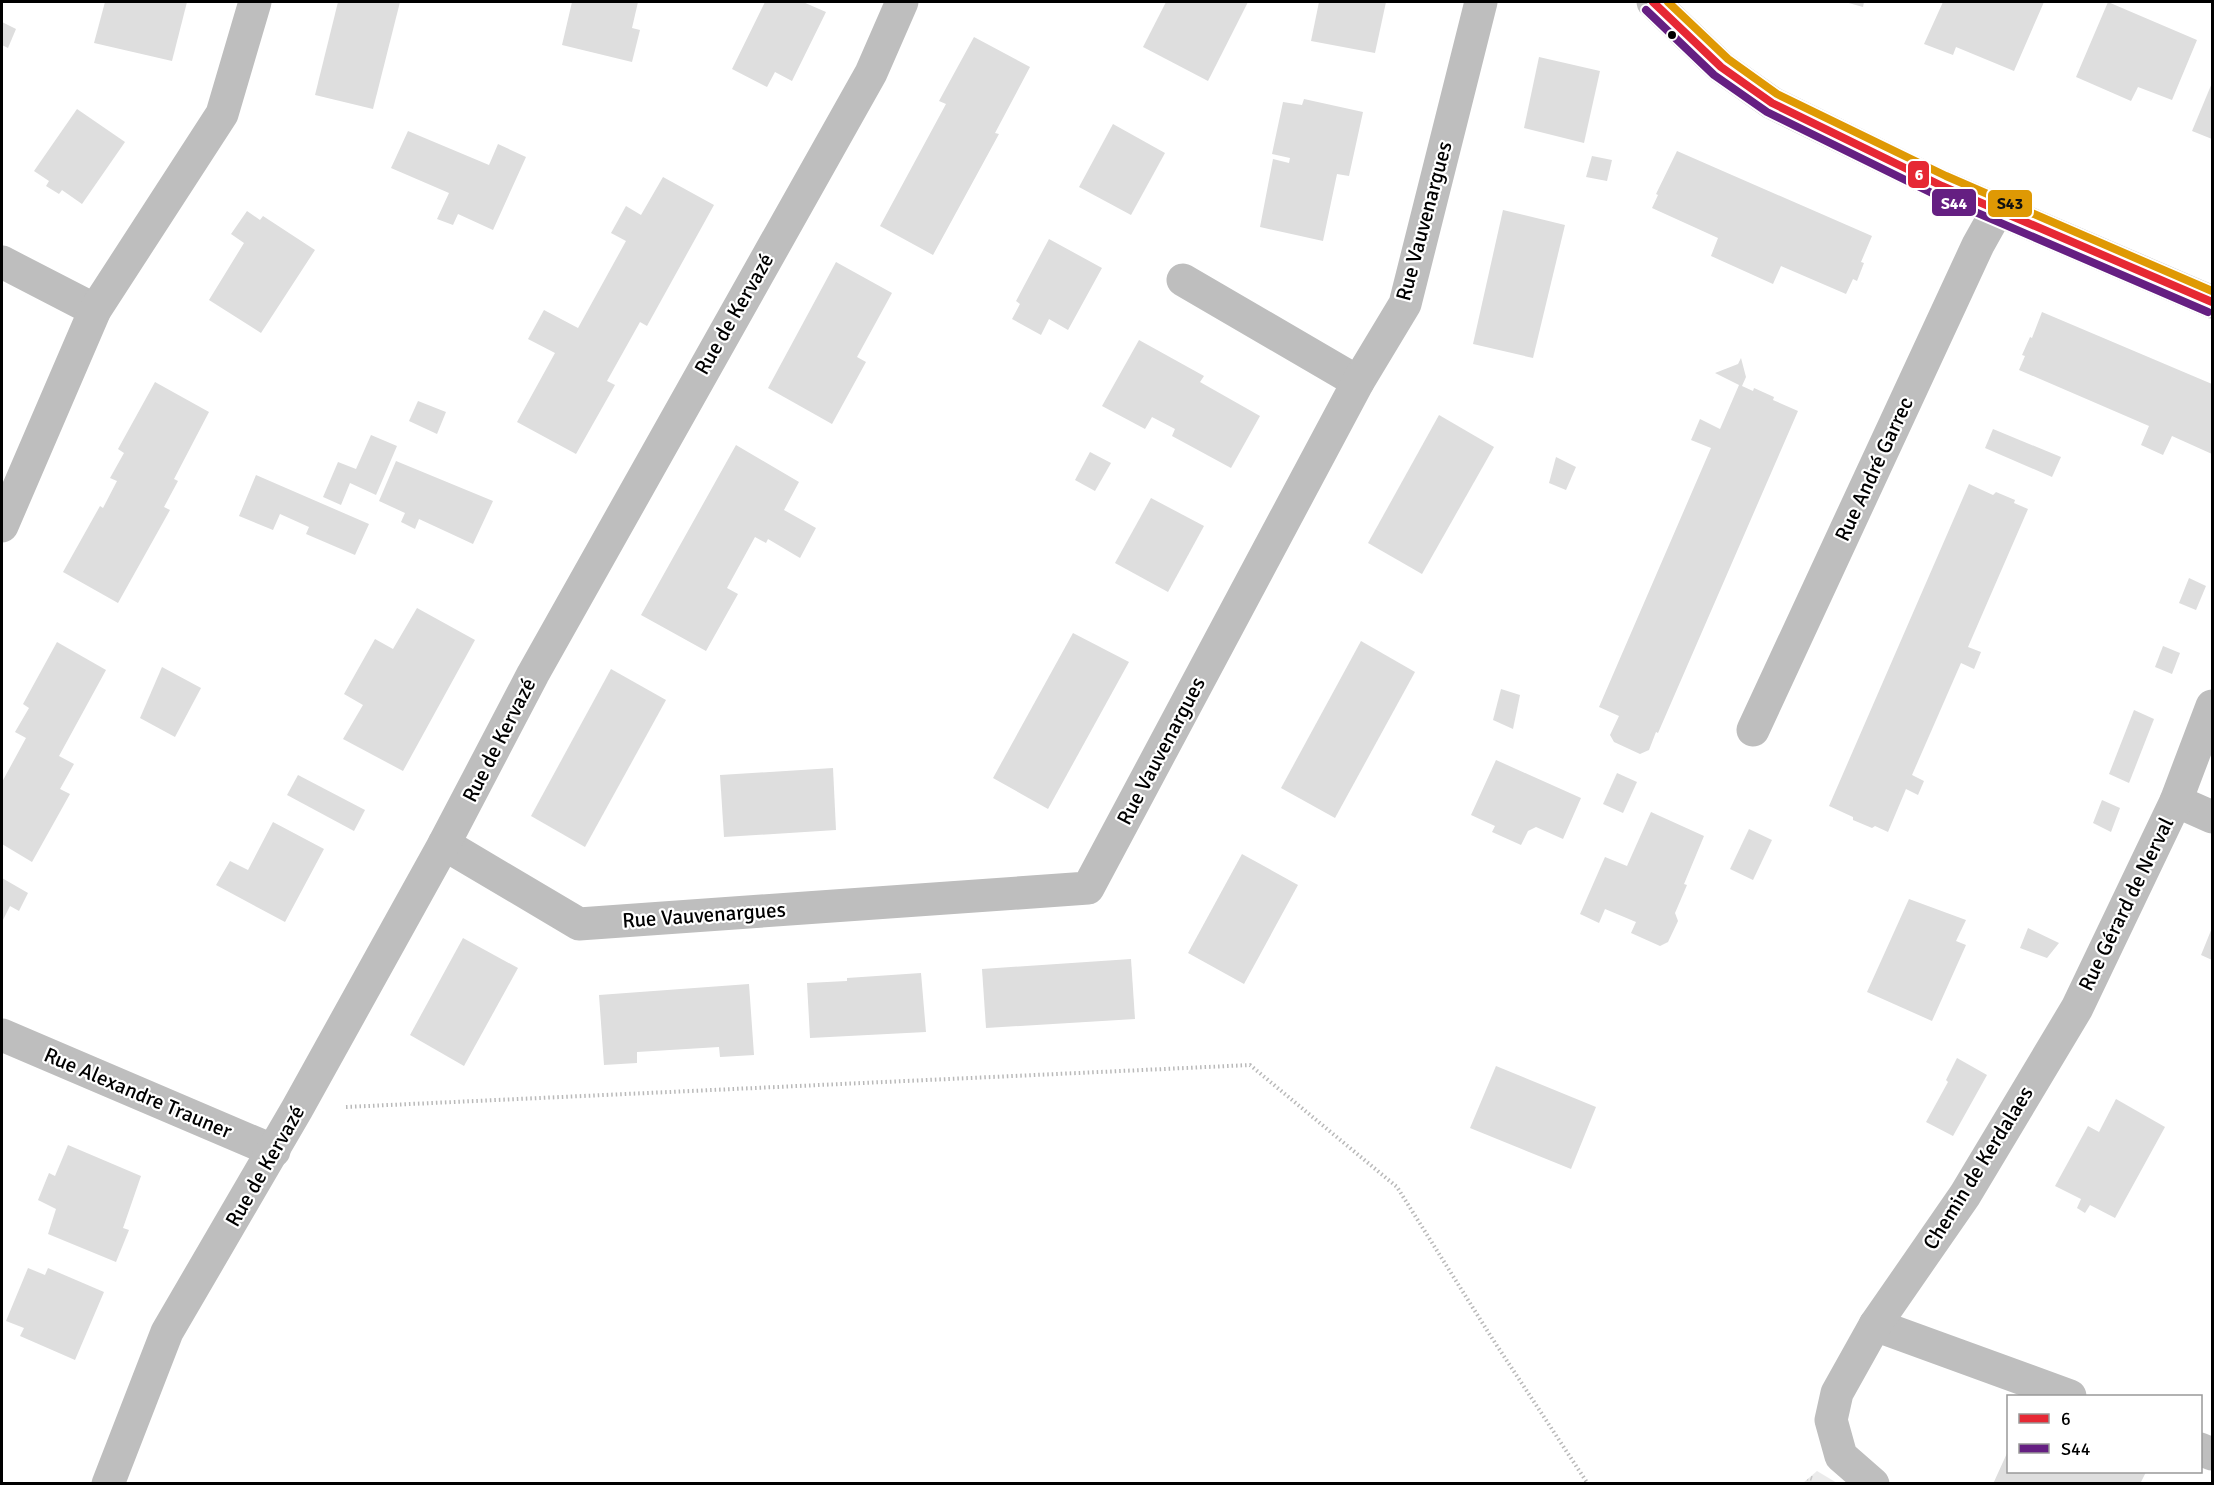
<svg xmlns="http://www.w3.org/2000/svg" width="2214" height="1485" font-family="Signika,sans-serif">
<style>
.grass{fill:url(#grass-tufts)}
.building{fill:#dedede}
.lines{fill:none;stroke-linecap:round;stroke-linejoin:round}
.path{stroke:#b9b9b9;stroke-width:4;stroke-dasharray:1.5 3;stroke-linecap:butt}
.street{stroke:#bebebe;stroke-width:33}
.secondary{stroke:#c2c2c2;stroke-width:33}
.bus-1-casing{stroke:#fff;stroke-width:12}
.bus-2-casing{stroke:#fff;stroke-width:12}
.bus-3-casing{stroke:#fff;stroke-width:12}
.bus-1{stroke:#e62834;stroke-width:8}
.bus-2{stroke:#651f82;stroke-width:8}
.bus-3{stroke:#df9904;stroke-width:8}
.bus-dot{fill:#000;stroke:#fff;stroke-width:2}
.labels{text-anchor:middle;stroke-width:4.5;stroke-linejoin:round;paint-order:stroke}
.street-label{font-size:21px;fill:#000;stroke:#fff}
.line-badge{stroke:#fff;stroke-width:2}
.badge-label{font-size:16px;text-anchor:middle;font-weight:bold;fill:#fff}
.pale-badge-label{font-size:16px;text-anchor:middle;font-weight:bold;fill:#111}
</style>
<defs>
<pattern id="grass-tufts" width="24" height="20" patternUnits="userSpaceOnUse" patternTransform="scale(1.5)"><rect width="24" height="20" fill="#ebebeb"/><path d="M3 7l-1-3M5 7V3M7 7l1-3M15 17l-1-3M17 17v-4M19 17l1-3" fill="none" stroke="#c8c8c8"/></pattern>
</defs>
<rect width="100%" height="100%" fill="#fff"/>
<path class="grass" d="M1817,1471L1837,1483H1803Z"/>
<g class="building">
<path d="M105,2H187L172,61L94,43Z"/>
<path d="M338,2H400L373,109L315,95Z"/>
<path d="M572,2H638L632,28L640,30L632,62L562,45Z"/>
<path d="M765,2H803L826,12L792,81L775,72L767,87L732,69Z"/>
<path d="M1166,2H1248L1208,81L1143,47Z"/>
<path d="M1319,2H1386L1375,53L1311,41Z"/>
<path d="M1845,2H1864L1863,7Z"/>
<path d="M1943,2H2044L2014,71L1956,47L1953,55L1924,44Z"/>
<path d="M2108,2L2197,40L2172,100L2138,87L2131,101L2076,77Z"/>
<path d="M2,22L16,29L8,48L2,45Z"/>
<path d="M974,37L1030,67L995,133L999,134L933,255L880,226L946,104L939,101Z"/>
<path d="M1539,57L1600,71L1584,143L1524,128Z"/>
<path d="M2212,83V139L2192,131Z"/>
<path d="M1304,99L1363,112L1349,176L1337,174L1323,241L1260,227L1273,159L1289,163L1290,158L1272,154L1283,102L1302,105Z"/>
<path d="M77,109L125,142L82,204L62,190L59,194L46,186L49,181L34,171Z"/>
<path d="M1113,124L1165,153L1131,215L1079,187Z"/>
<path d="M408,131L489,165L498,144L526,157L493,230L458,214L453,225L437,219L449,193L391,168Z"/>
<path d="M1677,151L1872,236L1861,262L1864,263L1857,281L1853,279L1846,294L1781,266L1773,284L1711,256L1718,238L1652,208L1658,195L1656,194Z"/>
<path d="M1592,156L1612,160L1607,181L1586,177Z"/>
<path d="M663,177L714,205L647,326L640,322L607,381L615,385L576,454L517,422L555,353L528,339L544,310L578,328L626,241L611,233L626,206L641,215Z"/>
<path d="M1503,210L1565,225L1533,358L1473,344Z"/>
<path d="M247,211L260,220L263,216L315,250L261,333L209,300L244,243L231,234Z"/>
<path d="M1049,239L1102,268L1068,330L1049,319L1041,335L1012,319L1020,304L1016,301Z"/>
<path d="M836,262L892,293L857,357L866,362L832,424L768,388Z"/>
<path d="M2042,312L2212,384V454L2172,436L2163,455L2141,445L2149,426L2019,370L2025,356L2022,355L2030,337L2032,338Z"/>
<path d="M1139,340L1204,376L1200,382L1260,416L1231,468L1172,436L1175,429L1152,417L1145,429L1102,406Z"/>
<path d="M1741,358L1746,377L1742,386L1753,391L1754,388L1774,397L1773,400L1798,411L1658,733L1656,732L1649,750L1640,754L1614,742L1610,735L1619,716L1599,707L1711,448L1691,440L1700,419L1720,429L1739,385L1715,373L1738,364Z"/>
<path d="M155,382L209,412L174,479L178,481L164,507L170,510L118,603L63,572L100,506L103,508L117,481L110,478L124,453L118,449Z"/>
<path d="M418,401L446,412L437,434L409,421Z"/>
<path d="M1439,415L1494,447L1422,574L1368,543Z"/>
<path d="M1993,429L2061,457L2052,477L1985,448Z"/>
<path d="M371,435L397,446L376,495L350,483L341,505L323,497L338,462L356,469Z"/>
<path d="M736,445L799,482L784,510L816,528L800,558L768,539L766,543L755,537L727,588L738,594L706,651L641,615Z"/>
<path d="M1090,452L1111,463L1095,491L1075,480Z"/>
<path d="M1556,457L1576,467L1566,490L1549,483Z"/>
<path d="M396,461L493,501L473,544L419,519L415,529L401,522L405,513L379,501Z"/>
<path d="M256,475L369,524L355,555L306,534L309,527L280,514L273,530L239,516Z"/>
<path d="M1969,484L1993,495L1996,492L2015,500L2014,503L2028,509L1968,647L1981,652L1974,669L1961,663L1912,775L1924,781L1918,795L1906,789L1888,832L1875,826L1872,828L1853,820V817L1829,806Z"/>
<path d="M1151,498L1204,526L1168,592L1115,563Z"/>
<path d="M2189,578L2206,586L2196,610L2179,603Z"/>
<path d="M417,608L475,640L403,771L343,739L363,705L344,694L375,639L393,649Z"/>
<path d="M1073,633L1129,662L1048,809L993,778Z"/>
<path d="M1361,641L1415,672L1335,818L1281,788Z"/>
<path d="M57,642L106,670L59,756L74,764L60,789L70,794L32,862L2,844V782L26,738L15,732L29,708L23,704Z"/>
<path d="M2163,646L2180,653L2172,674L2155,667Z"/>
<path d="M162,667L201,688L175,737L140,718Z"/>
<path d="M611,669L666,700L585,847L531,816Z"/>
<path d="M1501,689L1520,695L1513,729L1493,720Z"/>
<path d="M2134,710L2154,719L2129,783L2109,774Z"/>
<path d="M1496,760L1581,798L1563,839L1536,827L1528,831L1521,845L1492,832L1495,826L1471,815Z"/>
<path d="M833,768L836,830L724,837L720,775Z"/>
<path d="M1617,773L1637,782L1623,813L1603,804Z"/>
<path d="M298,775L365,810L354,831L287,795Z"/>
<path d="M2102,800L2120,808L2111,832L2093,823Z"/>
<path d="M1651,812L1704,836L1684,884L1687,885L1675,913L1678,921L1668,942L1660,946L1631,933L1636,922L1605,909L1599,923L1580,914L1605,857L1627,866Z"/>
<path d="M273,822L324,849L285,922L216,885L230,861L248,870Z"/>
<path d="M1749,829L1772,840L1753,880L1730,869Z"/>
<path d="M1242,854L1298,885L1244,984L1188,953Z"/>
<path d="M2,878L28,893L19,911L10,906L2,922Z"/>
<path d="M1909,899L1966,920L1956,941L1966,945L1932,1021L1867,992Z"/>
<path d="M2028,928L2059,943L2047,958L2020,948Z"/>
<path d="M2212,928V960L2201,955Z"/>
<path d="M463,938L518,968L464,1066L410,1035Z"/>
<path d="M1131,959L1135,1019L986,1028L982,969Z"/>
<path d="M921,973L926,1032L810,1038L807,983L847,981V978Z"/>
<path d="M749,984L754,1055L720,1057L719,1047L637,1052V1063L604,1065L599,995Z"/>
<path d="M1957,1058L1987,1075L1953,1136L1926,1122L1948,1082L1946,1080Z"/>
<path d="M1496,1066L1596,1107L1571,1169L1470,1128Z"/>
<path d="M2116,1099L2165,1127L2115,1218L2090,1205L2085,1213L2077,1208L2081,1199L2055,1186L2088,1126L2099,1132Z"/>
<path d="M68,1145L141,1176L123,1228L129,1230L116,1262L48,1234L56,1209L38,1200L49,1173L55,1176Z"/>
<path d="M28,1268L45,1275L48,1268L104,1292L75,1360L20,1336L24,1328L6,1321Z"/>
<path d="M2008,1451V1472H2146L2140,1484H1993Z"/>
</g>
<g class="lines">
<path class="path" d="M346,1107L1250,1065L1397,1187L1490,1335L1588,1484"/>
<g class="street">
<path d="M2,262L95,310"/>
<path d="M1183,280L1358,382"/>
<path d="M2,526L95,310L222,114L255,2"/>
<path d="M1753,730L1978,245L1997,211"/>
<path d="M2176,801L2212,817"/>
<path d="M444,844L579,924L1088,888L1358,382L1405,304L1481,2"/>
<path d="M2,1035L274,1151"/>
<path d="M1875,1325L2070,1396"/>
<path d="M2200,1449L2212,1454"/>
<path d="M108,1484L167,1332L297,1109L444,844L533,674L871,73L902,2"/>
<path d="M1873,1484L1841,1456L1831,1420L1837,1393L1875,1325L1965,1195L2077,1008L2176,801L2212,706"/>
</g>
<path class="secondary" d="M1653,2L1721,67L1772,103L1942,186L2212,302"/>
<g class="bus-1-casing">
<path id="bus-1" d="M1653,2L1721,67L1772,103L1942,186L2212,302"/>
</g>
<g class="bus-2-casing">
<path id="bus-2" d="M1646,10L1714,75L1767,112L1938,196L2208,312"/>
</g>
<g class="bus-3-casing">
<path id="bus-3" d="M1668,2L1728,59L1777,94L1946,176L2212,291"/>
</g>
<use href="#bus-1" class="bus-1"/>
<use href="#bus-2" class="bus-2"/>
<use href="#bus-3" class="bus-3"/>
</g>
<circle class="bus-dot" cx="1672" cy="35" r="5"/>
<g class="labels">
<g class="street-label">
<text transform="translate(1424 221) rotate(-75)" y="7">Rue Vauvenargues</text>
<text transform="translate(734 314) rotate(-60)" y="7">Rue de Kervazé</text>
<text transform="translate(1874 469) rotate(-65)" y="7">Rue André Garrec</text>
<text transform="translate(499 740) rotate(-63)" y="7">Rue de Kervazé</text>
<text transform="translate(1161 751) rotate(-62)" y="7">Rue Vauvenargues</text>
<text transform="translate(2126 904) rotate(-64)" y="7">Rue Gérard de Nerval</text>
<text transform="translate(704 915) rotate(-4)" y="7">Rue Vauvenargues</text>
<text transform="translate(138 1093) rotate(23)" y="7">Rue Alexandre Trauner</text>
<text transform="translate(265 1166) rotate(-60)" y="7">Rue de Kervazé</text>
<text transform="translate(1978 1168) rotate(-58)" y="7">Chemin de Kerdalaes</text>
</g>
</g>
<g class="line-badge">
<rect x="1907" y="160" width="23" height="29" rx="6" fill="#e62834"/>
<rect x="1931" y="188" width="46" height="29" rx="6" fill="#651f82"/>
<rect x="1987" y="189" width="46" height="29" rx="6" fill="#df9904"/>
</g>
<g class="badge-label">
<text x="1919" y="180">6</text>
<text x="1954" y="209">S44</text>
</g>
<g class="pale-badge-label">
<text x="2010" y="209">S43</text>
</g>
<rect width="2214" height="1485" fill="none" stroke="#000000" stroke-width="6"/>
<rect x="2007" y="1395" width="195" height="78" fill="#ffffff" stroke="#999999" stroke-width="1.5"/>
<rect x="2019" y="1414" width="30" height="9" fill="#e62834" stroke="#999999" stroke-width="1.5"/>
<text x="2061" y="1425" font-size="18" fill="#000000">6</text>
<rect x="2019" y="1444" width="30" height="9" fill="#651f82" stroke="#999999" stroke-width="1.5"/>
<text x="2061" y="1455" font-size="18" fill="#000000">S44</text>
</svg>
